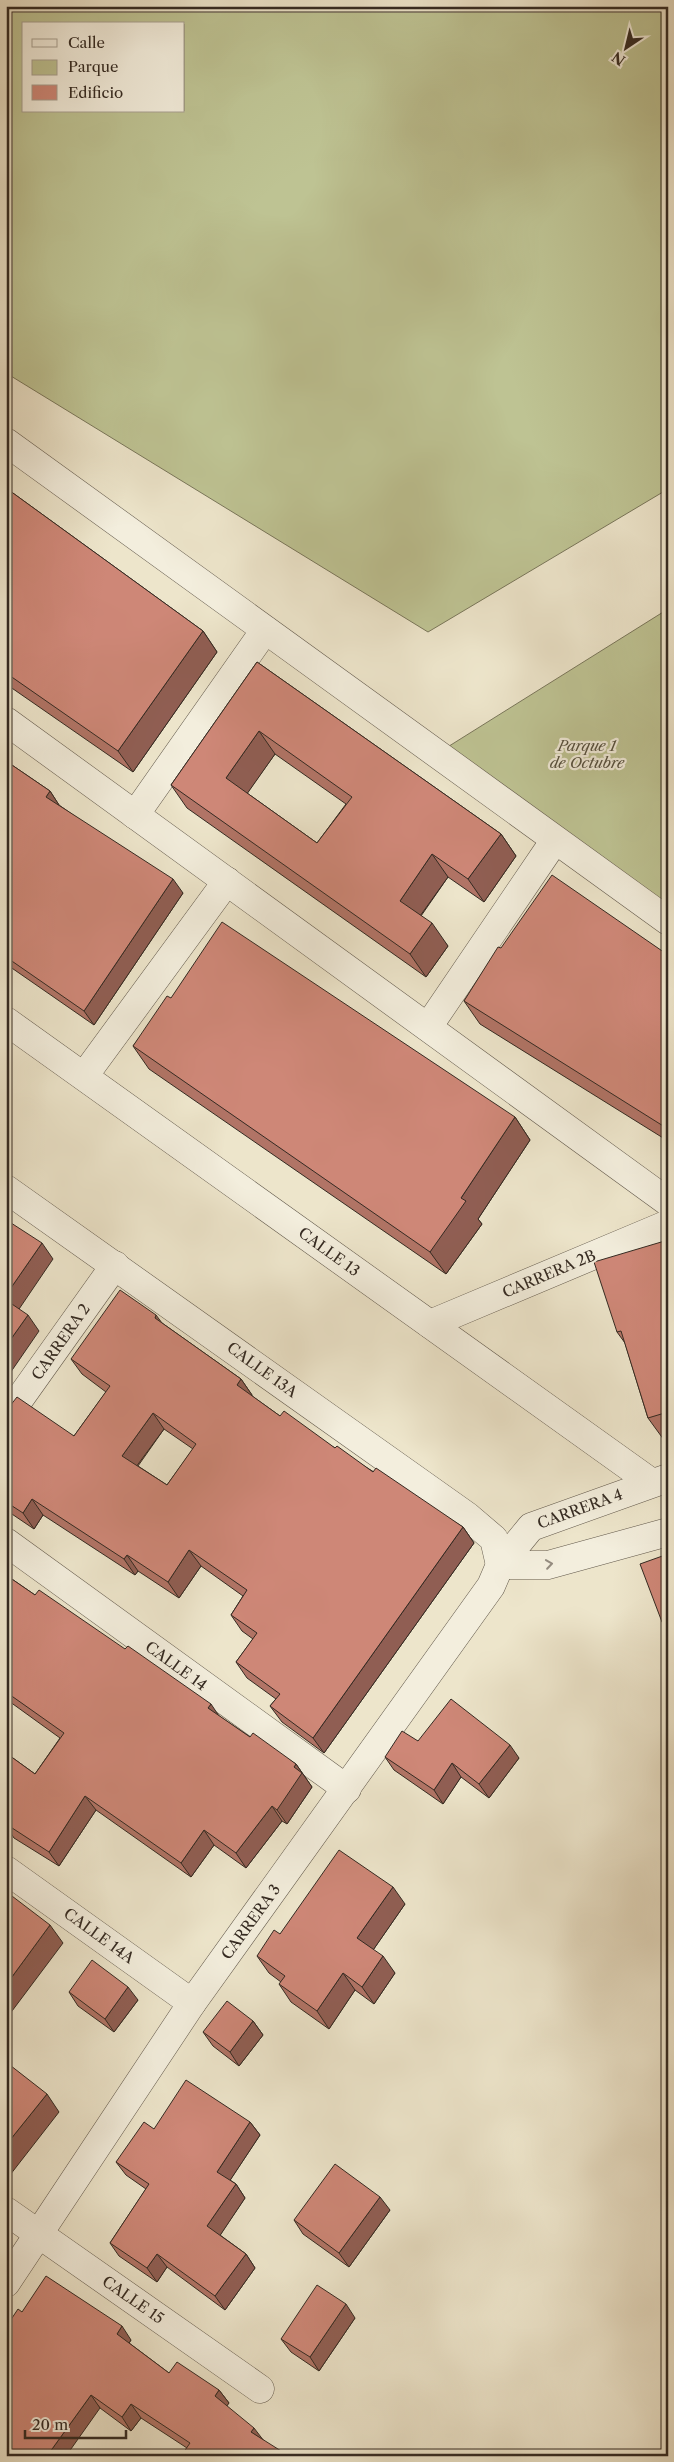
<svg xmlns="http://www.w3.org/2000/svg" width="674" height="2462" font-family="'Libre Caslon Text',serif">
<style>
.green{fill:#bec393;stroke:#79765a;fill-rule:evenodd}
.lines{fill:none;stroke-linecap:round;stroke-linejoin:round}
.minor-casing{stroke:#62594c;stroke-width:29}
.minor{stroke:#f3eedd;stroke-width:28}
.wall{fill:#b17466;stroke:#342a22;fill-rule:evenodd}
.shaded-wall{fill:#905e53;stroke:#342a22}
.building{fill:#ce8777;stroke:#342a22;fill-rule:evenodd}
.oneway{stroke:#948c80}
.labels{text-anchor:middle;stroke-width:4.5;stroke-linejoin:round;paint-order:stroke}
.park-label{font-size:15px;font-style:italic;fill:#56503e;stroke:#f3eedd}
.street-label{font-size:15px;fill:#342a22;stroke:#f3eedd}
</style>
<rect width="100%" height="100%" fill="#ede5cb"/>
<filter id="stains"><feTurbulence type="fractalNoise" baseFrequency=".004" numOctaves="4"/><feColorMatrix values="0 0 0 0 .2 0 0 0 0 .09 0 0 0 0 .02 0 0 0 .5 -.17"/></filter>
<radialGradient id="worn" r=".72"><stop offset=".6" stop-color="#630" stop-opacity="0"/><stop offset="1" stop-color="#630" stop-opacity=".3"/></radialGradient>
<g class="green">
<path d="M6,6H668V489L428,632L6,373ZM24,24H184V111H24Z"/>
<path d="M668,609V915L446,748Z"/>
</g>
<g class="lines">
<g class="minor-casing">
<g id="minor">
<path d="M6,442L668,921"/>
<path d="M6,721L668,1202"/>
<path d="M135,815L265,630"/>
<path d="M6,1021L652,1483"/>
<path d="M428,1027L555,840"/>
<path d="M84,1076L227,881"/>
<path d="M6,1189L467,1516L494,1539L500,1565"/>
<path d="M430,1324L668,1224"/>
<path d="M6,1418L115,1265"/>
<path d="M6,1542L347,1789"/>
<path d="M500,1565H548L668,1532"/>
<path d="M6,1870L192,2003"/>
<path d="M6,2211L260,2389"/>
<path d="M6,2283L192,2003L491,1586L500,1565L531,1527L668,1478"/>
</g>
</g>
<use href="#minor" class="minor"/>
</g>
<g class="wall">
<path d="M6,488L203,631L217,652L133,772L6,684Z"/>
<path d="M257,662L501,834L516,856L484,902L448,877L421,916L448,946L426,977L187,808L171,785ZM275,754L346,804L317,843L247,793Z"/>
<path d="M6,761L50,791L59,805L183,893L94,1025L6,964Z"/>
<path d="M501,948L668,955V1141L480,1024L464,1001Z"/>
<path d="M171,998L515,1117L530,1140L478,1219L482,1224L446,1274L149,1069L133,1046Z"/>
<path d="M668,1240V1439L664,1440L648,1418L625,1343L617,1332Z"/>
<path d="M162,1323L241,1379L252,1395V1396L280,1416L335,1448L463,1527L474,1543L324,1753L282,1722L270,1706L276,1699L247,1678L236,1662L253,1639L242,1631L231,1615L243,1596L201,1566L179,1598L138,1571L135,1575L43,1515L34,1529L6,1510V1411L74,1436L106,1392L82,1374L71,1359ZM164,1429L193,1449L167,1485L138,1466Z"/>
<path d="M668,1554V1630L662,1622Z"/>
<path d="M6,1575L35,1595L219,1716L250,1737L296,1764L312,1787L287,1824L282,1821L246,1868L214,1845L191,1877L96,1810L59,1866L14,1838L6,1826V1753L35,1774L60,1738L6,1699Z"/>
<path d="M418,1741L519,1758L489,1798L461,1777L443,1804L394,1770L385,1757Z"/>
<path d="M405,1904L373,1950L395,1973L374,2004L355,1990L329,2029L291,2002L279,1984L281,1982L269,1973L257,1956L280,1934Z"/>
<path d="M69,1992L138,2000L114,2032L78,2006Z"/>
<path d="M253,2021L263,2035L239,2066L213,2046L203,2032Z"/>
<path d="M250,2122L260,2135L230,2180L236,2184L245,2198L220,2235L246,2254L255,2268L225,2310L167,2267L157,2282L119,2256L110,2243L146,2189L126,2175L116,2162L154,2129Z"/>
<path d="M390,2210L349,2267L303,2234L294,2220Z"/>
<path d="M22,2312L131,2340L129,2343L169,2373L219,2390L229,2403L187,2448L141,2418L131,2431L100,2408Z"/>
<path d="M355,2318L319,2371L291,2352L281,2339Z"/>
</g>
<g class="shaded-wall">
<path d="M203,631L217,652L133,772L118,751Z"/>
<path d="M259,731L275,754L242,801L226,778Z"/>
<path d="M50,791L59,805L55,810L46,797Z"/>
<path d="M501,834L516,856L484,902L468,879Z"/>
<path d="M432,854L448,877L415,923L400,901Z"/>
<path d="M173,879L183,893L94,1025L84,1011Z"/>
<path d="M432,923L448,946L426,977L410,954Z"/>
<path d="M515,1117L530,1140L478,1219L482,1224L446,1274L430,1252L461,1198Z"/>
<path d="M42,1243L53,1259L15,1315L6,1302V1295Z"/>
<path d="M28,1315L39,1331L6,1379V1346Z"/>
<path d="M156,1315L168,1331L155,1318Z"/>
<path d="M241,1379L252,1395L248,1401L237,1385Z"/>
<path d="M153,1413L164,1429L133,1471L122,1456Z"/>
<path d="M32,1499L43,1515L34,1529L23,1513Z"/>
<path d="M463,1527L474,1543L324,1753L313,1738Z"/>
<path d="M189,1550L201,1566L179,1598L168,1582Z"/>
<path d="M127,1555L138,1571L135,1575L124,1559Z"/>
<path d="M211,1704L221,1719L208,1708Z"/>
<path d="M510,1745L519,1758L489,1798L479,1784Z"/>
<path d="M452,1763L461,1777L443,1804L434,1790Z"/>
<path d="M296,1764L312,1787L287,1824L277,1810L294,1767Z"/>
<path d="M85,1796L96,1810L59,1866L49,1852Z"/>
<path d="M272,1806L282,1821L246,1868L236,1853Z"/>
<path d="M204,1830L214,1845L191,1877L181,1863Z"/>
<path d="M393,1887L405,1904L369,1956L357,1938Z"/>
<path d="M50,1925L63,1943L6,2019V1985Z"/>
<path d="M383,1956L395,1973L374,2004L362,1987Z"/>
<path d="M343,1973L355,1990L329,2029L317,2011Z"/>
<path d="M128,1987L138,2000L114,2032L105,2019Z"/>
<path d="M253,2021L263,2035L239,2066L230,2052Z"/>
<path d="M47,2094L59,2112L10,2175L6,2170V2145Z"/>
<path d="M250,2122L260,2135L227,2185L217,2172Z"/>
<path d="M236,2184L245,2198L217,2240L207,2226Z"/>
<path d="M380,2197L390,2210L349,2267L339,2253Z"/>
<path d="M157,2254L167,2267L157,2282L147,2268Z"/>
<path d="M246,2254L255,2268L225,2310L215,2296Z"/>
<path d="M346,2304L355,2318L319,2371L310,2357Z"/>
<path d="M122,2326L131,2340L126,2348L117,2334Z"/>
<path d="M219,2390L229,2403L224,2410L215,2396Z"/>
<path d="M91,2395L100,2408L66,2456H47Z"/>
<path d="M131,2404L141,2418L131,2431L122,2417Z"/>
<path d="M254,2428L264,2441L251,2432Z"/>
</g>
<g class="building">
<path d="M6,488L203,631L118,751L6,673Z"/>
<path d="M257,662L501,834L468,879L432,854L400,901L432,923L410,954L171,785ZM259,731L352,797L317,843L226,778Z"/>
<path d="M6,761L50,791L46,797L173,879L84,1011L6,957Z"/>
<path d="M552,875L668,955V1129L464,1001L498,947L501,948Z"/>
<path d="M222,922L515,1117L461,1198L466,1201L430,1252L133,1046L167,996L171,998Z"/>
<path d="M8,1221L42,1243L6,1295V1224Z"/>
<path d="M668,1240V1412L648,1418L621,1331L617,1332L594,1262Z"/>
<path d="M120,1290L156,1315L155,1318L241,1379L237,1385L280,1416L284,1411L335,1448L337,1446L373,1472L376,1468L463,1527L313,1738L270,1706L280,1694L236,1662L257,1633L231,1615L247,1590L189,1550L168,1582L127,1555L124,1559L32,1499L23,1513L6,1502V1411L17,1397L74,1436L110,1386L71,1359ZM153,1413L196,1444L167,1485L122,1456Z"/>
<path d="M6,1300L28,1315L6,1346Z"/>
<path d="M668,1554V1620L662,1622L640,1564Z"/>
<path d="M6,1575L35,1595L39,1590L125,1649L128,1646L211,1704L208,1708L250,1737L253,1733L296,1764L294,1767L302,1773L277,1810L272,1806L236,1853L204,1830L181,1863L85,1796L49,1852L6,1824V1820L10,1814L6,1812V1753L35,1774L64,1733L6,1692Z"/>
<path d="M451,1699L510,1745L479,1784L452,1763L434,1790L385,1757L402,1731L418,1741Z"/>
<path d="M339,1850L393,1887L357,1938L383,1956L362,1987L343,1973L317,2011L279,1984L285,1976L257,1956L274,1930L280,1934Z"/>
<path d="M8,1893L50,1925L6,1985V1895Z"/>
<path d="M92,1960L128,1987L105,2019L69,1992Z"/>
<path d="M227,2001L253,2021L230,2052L203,2032Z"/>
<path d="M6,2062L47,2094L6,2145Z"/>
<path d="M186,2080L250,2122L217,2172L236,2184L207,2226L246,2254L215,2296L157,2254L147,2268L110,2243L149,2184L116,2162L144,2122L154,2129Z"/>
<path d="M335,2164L380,2197L339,2253L294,2220Z"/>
<path d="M46,2276L122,2326L117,2334L169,2373L177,2362L219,2390L215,2396L254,2428L251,2432L289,2456H181L190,2443L131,2404L122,2417L91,2395L47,2456H6V2327L18,2309L22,2312Z"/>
<path d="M317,2285L346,2304L310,2357L281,2339Z"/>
</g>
<defs><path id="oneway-chevron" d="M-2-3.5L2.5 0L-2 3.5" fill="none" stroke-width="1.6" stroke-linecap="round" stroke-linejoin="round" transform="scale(1.25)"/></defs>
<use class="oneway" href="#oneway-chevron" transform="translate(549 1564) rotate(-8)"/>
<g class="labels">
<g class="park-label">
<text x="587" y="751">Parque 1<tspan x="587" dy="17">de Octubre</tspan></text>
</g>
<g class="street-label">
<text transform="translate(329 1252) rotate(36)" y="5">CALLE 13</text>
<text transform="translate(549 1274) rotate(-23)" y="5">CARRERA 2B</text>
<text transform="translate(61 1342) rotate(-55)" y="5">CARRERA 2</text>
<text transform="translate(262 1370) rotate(36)" y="5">CALLE 13A</text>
<text transform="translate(580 1509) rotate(-20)" y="5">CARRERA 4</text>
<text transform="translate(176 1666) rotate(36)" y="5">CALLE 14</text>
<text transform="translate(251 1922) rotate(-54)" y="5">CARRERA 3</text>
<text transform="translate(99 1936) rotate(36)" y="5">CALLE 14A</text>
<text transform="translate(133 2300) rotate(35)" y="5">CALLE 15</text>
</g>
</g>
<rect width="674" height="2462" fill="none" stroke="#ede5cb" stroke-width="25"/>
<rect x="8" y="8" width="659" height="2447" fill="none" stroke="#342a22" stroke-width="2.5"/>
<rect x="12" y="12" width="649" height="2437" fill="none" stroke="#342a22"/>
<rect x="22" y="22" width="162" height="90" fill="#f3eedd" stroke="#a7a092"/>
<rect x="32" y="39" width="25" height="8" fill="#f3eedd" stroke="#a7a092"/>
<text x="68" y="48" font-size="15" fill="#342a22">Calle</text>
<rect x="32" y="60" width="25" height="15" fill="#bec393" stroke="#a7a092"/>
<text x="68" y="72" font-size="15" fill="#342a22">Parque</text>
<rect x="32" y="85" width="25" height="15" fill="#ce8777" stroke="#a7a092"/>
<text x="68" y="98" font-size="15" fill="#342a22">Edificio</text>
<g transform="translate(626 48) rotate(215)" stroke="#f3eedd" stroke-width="4" paint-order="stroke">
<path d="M0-4L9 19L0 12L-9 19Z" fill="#342a22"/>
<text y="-8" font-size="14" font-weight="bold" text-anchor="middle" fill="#342a22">N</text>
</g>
<path d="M25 2430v8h101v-8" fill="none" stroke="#342a22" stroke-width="2.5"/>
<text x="32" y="2430" font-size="15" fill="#342a22" stroke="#f3eedd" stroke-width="4" paint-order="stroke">20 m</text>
<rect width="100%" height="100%" filter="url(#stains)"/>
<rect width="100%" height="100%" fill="url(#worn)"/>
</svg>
